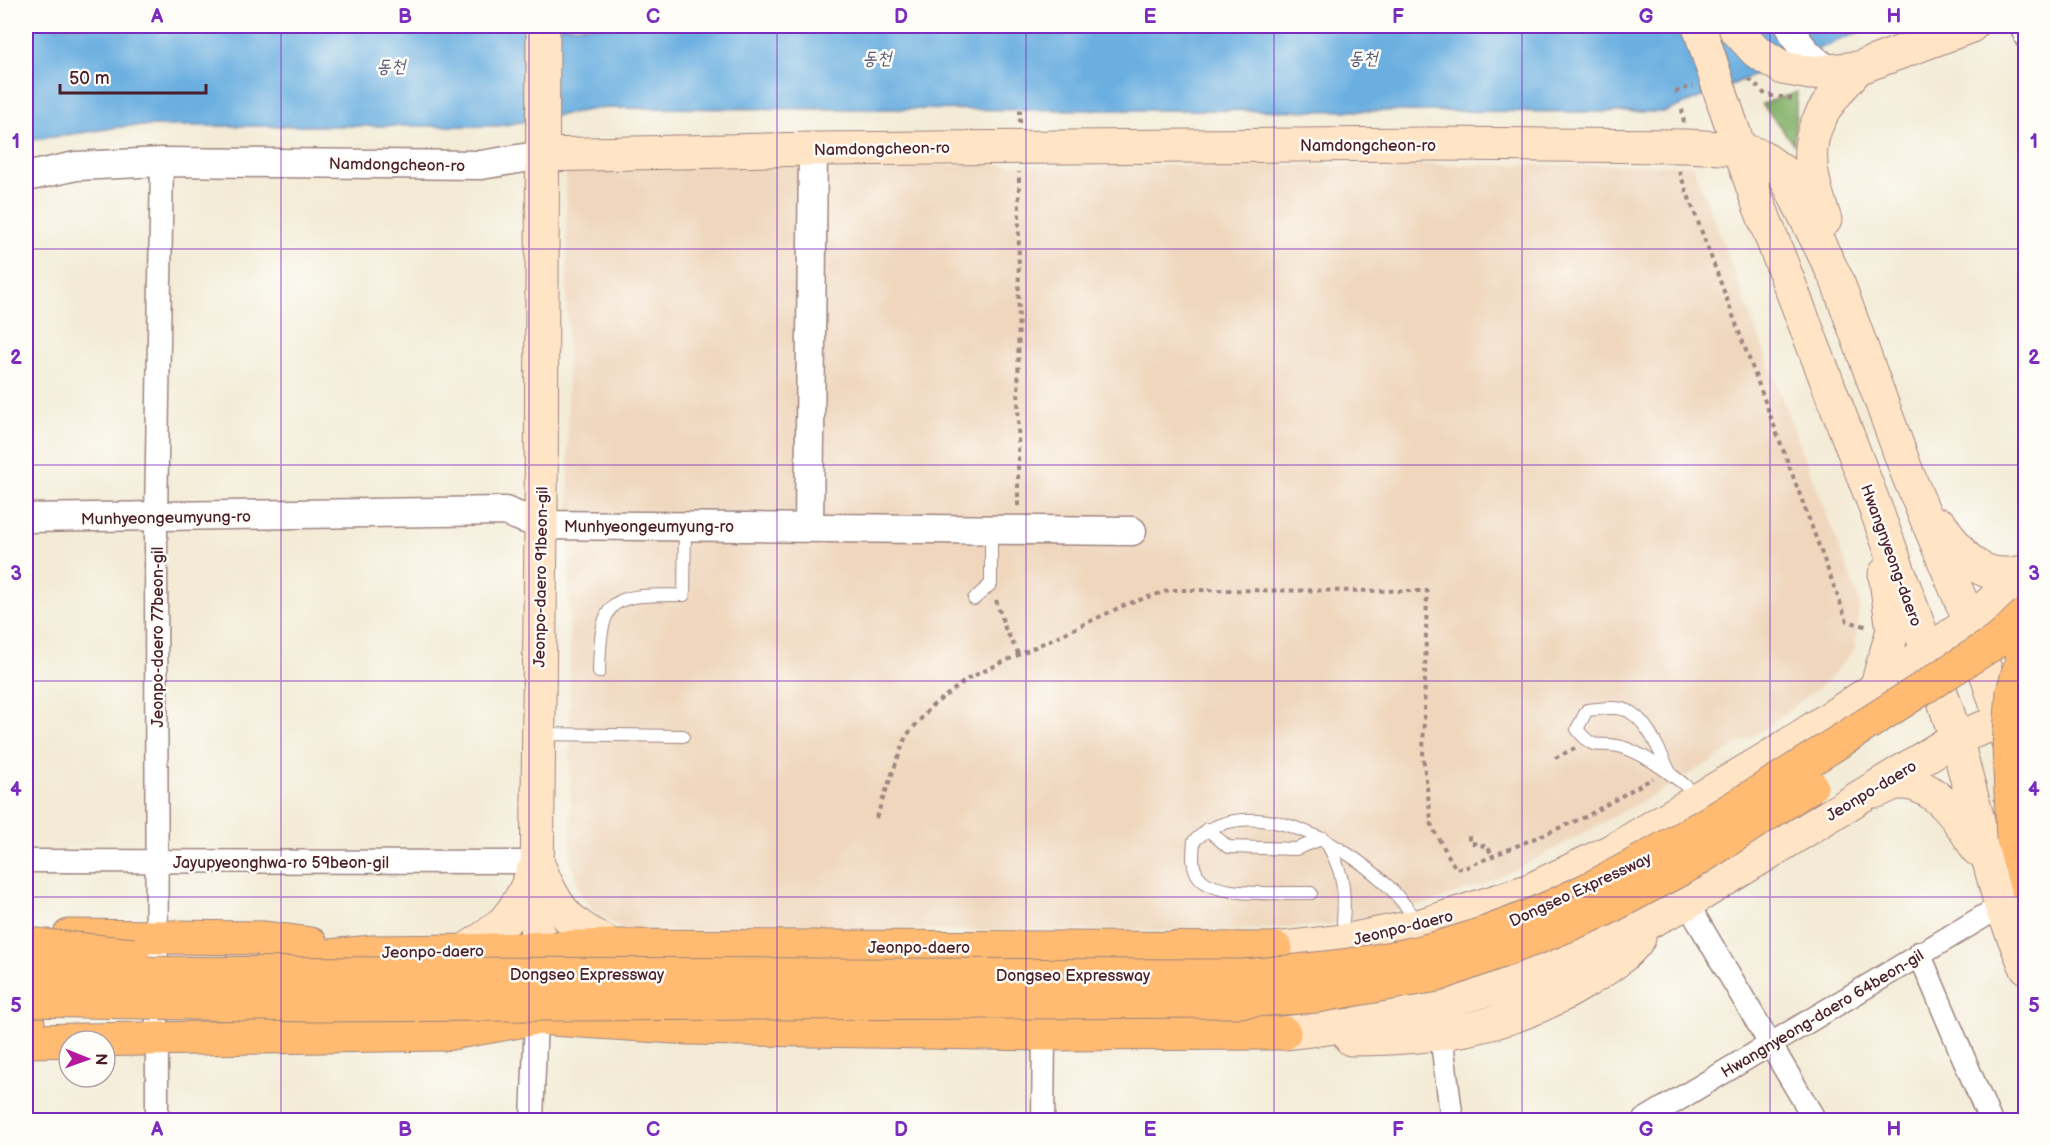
<svg xmlns="http://www.w3.org/2000/svg" width="2051" height="1146" font-family="'Balsamiq Sans','Poor Story',sans-serif">
<style>
.built{fill:#efd6bc}
.forest{fill:#84b26a;stroke:#67684a;stroke-width:1.5}
.water{fill:#6aafe0;stroke:#5a6786;stroke-width:1.5}
.lines{fill:none;stroke-linecap:round;stroke-linejoin:round}
.service-casing{stroke:#9e8580;stroke-width:14}
.minor-casing{stroke:#9e8580;stroke-width:25}
.tertiary-casing{stroke:#9e8580;stroke-width:31}
.secondary-casing{stroke:#9e8580;stroke-width:35}
.primary-casing{stroke:#9e8580;stroke-width:35}
.trunk-casing{stroke:#9e8580;stroke-width:35}
.path{stroke:#9e8580;stroke-width:4;stroke-dasharray:4.5 4.5;stroke-linecap:butt}
.service{stroke:#fff;stroke-width:12}
.minor{stroke:#fff;stroke-width:22}
.tertiary{stroke:#fff;stroke-width:28}
.secondary{stroke:#ffe4c6;stroke-width:33}
.primary{stroke:#febb71;stroke-width:33}
.trunk{stroke:#febb71;stroke-width:33}
.secondary-bridge-casing{stroke:#9e8580;stroke-width:35;stroke-linecap:butt}
.trunk-bridge-casing{stroke:#9e8580;stroke-width:35;stroke-linecap:butt}
.secondary-bridge{stroke:#ffe4c6;stroke-width:33}
.trunk-bridge{stroke:#febb71;stroke-width:33}
.grid{fill:none;stroke:#7b2cbf;stroke-width:1.5;stroke-opacity:0.55}
.labels{text-anchor:middle;stroke-width:5;stroke-linejoin:round;paint-order:stroke}
.street-label{font-size:16px;fill:#4a1f2b;stroke:#fdfcf7}
.water-label{font-size:18px;font-style:italic;fill:#575973;stroke:#fdfcf7}
.neatline{fill:none;stroke:#7b2cbf;stroke-width:2}
.grid-label{font-size:20px;text-anchor:middle;font-weight:bold;fill:#7b2cbf}
</style>
<rect width="100%" height="100%" fill="#fdfcf7"/>
<filter id="ink" filterUnits="userSpaceOnUse"><feTurbulence type="fractalNoise" baseFrequency=".0167" numOctaves="2"/><feDisplacementMap in="SourceGraphic" scale="12" xChannelSelector="R" yChannelSelector="G"/><feConvolveMatrix kernelMatrix="1 2 1 2 8 2 1 2 1" color-interpolation-filters="sRGB"/></filter>
<filter id="wash" filterUnits="userSpaceOnUse"><feTurbulence type="fractalNoise" baseFrequency=".008" numOctaves="4" result="noise"/><feDisplacementMap in="SourceGraphic" scale="24" xChannelSelector="R" yChannelSelector="G"/><feGaussianBlur stdDeviation="1.35" result="paint"/><feColorMatrix in="noise" values="0 0 0 0 0 0 0 0 0 0 0 0 0 0 0 0 0 1.4 0 .05"/><feComposite in="paint" operator="in"/></filter>
<g filter="url(#wash)">
<rect width="100%" height="100%" fill="#f3ebd6"/>
<path class="built" d="M566,165H1693L1860,602L1855,648L1826,682L1769,726L1677,782L1521,867L1480,886L1429,903L1326,925L1233,931L624,930L597,915L581,894L571,865Z"/>
<path class="forest" d="M1797,92L1794,144L1762,104Z"/>
<path class="water" d="M26,26H1874L1665,112L600,108L498,126H127L26,141Z"/>
</g>
<g filter="url(#ink)">
<g class="lines">
<g class="service-casing">
<g id="service">
<path d="M974,599L991,584V529"/>
<path d="M599,672C601,595 610,595 684,595L685,526"/>
<path d="M540,734L683,736"/>
<path d="M1670,772C1659,752 1650,724 1630,712C1619,705 1600,709 1587,710L1577,729C1596,753 1596,741 1618,746C1642,751 1680,780 1698,796"/>
<path d="M1207,829L1228,847L1296,849L1324,838C1342,869 1346,886 1343,922"/>
<path d="M1311,893C1284,892 1216,899 1199,877C1191,867 1193,853 1194,841C1248,790 1341,841 1386,884C1398,895 1408,910 1419,922"/>
</g>
</g>
<g class="minor-casing">
<g id="minor">
<path d="M2021,26L2026,38"/>
<path d="M26,861L537,862"/>
<path d="M1687,903L1815,1120"/>
<path d="M1919,953L1990,1120"/>
<path d="M1441,1035L1452,1120"/>
<path d="M157,1120L156,517L162,162"/>
<path d="M532,1120L536,1018"/>
<path d="M1043,1120L1044,1034"/>
<path d="M1644,1120L2001,906"/>
</g>
</g>
<g class="tertiary-casing">
<g id="tertiary">
<path d="M1790,26C1798,47 1813,61 1833,72"/>
<path d="M26,177L76,166L162,162L481,165L543,155"/>
<path d="M26,518L505,511L541,525L1132,531"/>
<path d="M809,527L813,149"/>
</g>
</g>
<g class="secondary-casing">
<g id="secondary">
<path d="M1733,26L1756,51L1783,68L1810,73L1858,68L1971,26"/>
<path d="M1724,103L1756,197L1874,504L1928,652L1956,738L2001,906L2026,967"/>
<path d="M543,155L813,149L1432,144L1686,146L1740,149L1761,156L1783,172L1837,280L1908,475L1970,622L2009,745"/>
<path d="M1825,220C1799,147 1807,123 1858,68"/>
<path d="M1941,525C1963,557 1980,582 2023,572"/>
<path d="M1876,688L1893,630L1885,574"/>
<path d="M1877,791C1883,789 1892,783 1899,783C1935,781 1961,822 1977,849"/>
<path d="M540,869C559,915 569,922 612,946"/>
<path d="M1276,949L1344,941L1422,925L1528,891L1619,847L1771,756L1876,688L1970,622L2023,572"/>
<path d="M464,951C503,927 516,915 533,872"/>
<path d="M536,978L541,525L543,26"/>
<path d="M1284,1033L1352,1025L1510,984L1598,947L1687,903L1956,738L2023,713"/>
<path d="M1351,1039C1438,1039 1510,1028 1585,982C1604,970 1626,957 1639,938"/>
</g>
</g>
<g class="primary-casing">
<g id="primary">
<path d="M69,936L265,938L311,944"/>
<path d="M273,961L373,952L464,951L612,946L1276,949"/>
<path d="M26,1041L446,1034L536,1018L690,1028L1044,1034L1284,1033"/>
</g>
</g>
<g class="trunk-casing">
<g id="trunk">
<path d="M2013,839L2026,885"/>
<path d="M26,1023H28"/>
</g>
</g>
<g class="path">
<path d="M1749,79L1766,95L1795,99"/>
<path d="M1675,92L1693,86"/>
<path d="M1682,109L1684,123"/>
<path d="M1020,123V109"/>
<path d="M1679,171L1847,621L1868,627"/>
<path d="M1018,506L1019,172"/>
<path d="M996,600L1005,628L1019,655"/>
<path d="M1555,758L1575,748"/>
<path d="M876,818L906,736L932,706L969,678L1127,604L1170,590L1427,591L1423,756L1432,827L1456,869L1467,867L1585,817L1653,778"/>
<path d="M1469,836V842L1488,847L1492,856"/>
</g>
<use href="#service" class="service"/>
<use href="#minor" class="minor"/>
<use href="#tertiary" class="tertiary"/>
<use href="#secondary" class="secondary"/>
<use href="#primary" class="primary"/>
<use href="#trunk" class="trunk"/>
<g class="secondary-bridge-casing">
<path id="secondary-bridge" d="M1699,26L1724,103"/>
</g>
<g class="trunk-bridge-casing">
<g id="trunk-bridge">
<path d="M2013,839L2009,746L2013,692L2026,645"/>
<path d="M26,944L133,955"/>
<path d="M26,973L1244,976C1309,970 1374,965 1437,948C1539,921 1630,869 1720,816C1814,759 1907,698 2000,639L2026,614"/>
<path d="M26,1000L312,1005L1238,1001L1317,996L1437,975L1539,937L1604,910L1692,863L1811,786"/>
</g>
</g>
<use href="#secondary-bridge" class="secondary-bridge"/>
<use href="#trunk-bridge" class="trunk-bridge"/>
</g>
</g>
<path class="grid" d="M281,26V1120M529,26V1120M777,26V1120M1026,26V1120M1274,26V1120M1522,26V1120M1770,26V1120M26,249H2026M26,465H2026M26,681H2026M26,897H2026"/>
<g class="labels">
<g class="street-label">
<text x="1368" y="151">Namdongcheon-ro</text>
<text transform="translate(882 148) rotate(-1)" y="6">Namdongcheon-ro</text>
<text transform="translate(397 164) rotate(1)" y="6">Namdongcheon-ro</text>
<text transform="translate(166 517) rotate(-1)" y="6">Munhyeongeumyung-ro</text>
<text x="649" y="532">Munhyeongeumyung-ro</text>
<text transform="translate(1892 555) rotate(70)" y="6">Hwangnyeong-daero</text>
<text transform="translate(540 577) rotate(-89)" y="6">Jeonpo-daero 91beon-gil</text>
<text transform="translate(157 637) rotate(-90)" y="6">Jeonpo-daero 77beon-gil</text>
<text transform="translate(1871 790) rotate(-31)" y="6">Jeonpo-daero</text>
<text x="281" y="868">Jayupyeonghwa-ro 59beon-gil</text>
<text transform="translate(1580 889) rotate(-25)" y="6">Dongseo Expressway</text>
<text transform="translate(1403 927) rotate(-14)" y="6">Jeonpo-daero</text>
<text x="919" y="953">Jeonpo-daero</text>
<text transform="translate(433 951) rotate(-1)" y="6">Jeonpo-daero</text>
<text x="587" y="980">Dongseo Expressway</text>
<text x="1073" y="981">Dongseo Expressway</text>
<text transform="translate(1822 1013) rotate(-31)" y="6">Hwangnyeong-daero 64beon-gil</text>
</g>
<g class="water-label">
<text transform="translate(877 58) rotate(-1)" y="6">동천</text>
<text x="1363" y="64">동천</text>
<text transform="translate(391 66) rotate(-1)" y="6">동천</text>
</g>
</g>
<rect width="2051" height="1146" fill="none" stroke="#fdfcf7" stroke-width="66"/>
<g transform="translate(87 1059) rotate(91)"><circle r="28" fill="#fdfcf7" stroke="#b5a4a5" stroke-width="1.5"/>
<path d="M0-4.5L10 22L0 15L-10 22Z" fill="#b5179e"/>
<text y="-9" font-size="16" font-weight="bold" text-anchor="middle" fill="#4a1f2b">N</text>
</g>
<path d="M60 84v9h146v-9" fill="none" stroke="#4a1f2b" stroke-width="3"/>
<text x="69" y="84" font-size="18" fill="#4a1f2b" stroke="#fdfcf7" stroke-width="4.5" paint-order="stroke">50 m</text>
<rect x="33" y="33" width="1985" height="1080" class="neatline"/>
<g class="grid-label">
<text x="157" y="23">A</text>
<text x="405" y="23">B</text>
<text x="653" y="23">C</text>
<text x="901" y="23">D</text>
<text x="1150" y="23">E</text>
<text x="1398" y="23">F</text>
<text x="1646" y="23">G</text>
<text x="1894" y="23">H</text>
<text x="16" y="148">1</text>
<text x="2034" y="148">1</text>
<text x="16" y="364">2</text>
<text x="2034" y="364">2</text>
<text x="16" y="580">3</text>
<text x="2034" y="580">3</text>
<text x="16" y="796">4</text>
<text x="2034" y="796">4</text>
<text x="16" y="1012">5</text>
<text x="2034" y="1012">5</text>
<text x="157" y="1136">A</text>
<text x="405" y="1136">B</text>
<text x="653" y="1136">C</text>
<text x="901" y="1136">D</text>
<text x="1150" y="1136">E</text>
<text x="1398" y="1136">F</text>
<text x="1646" y="1136">G</text>
<text x="1894" y="1136">H</text>
</g>
</svg>
